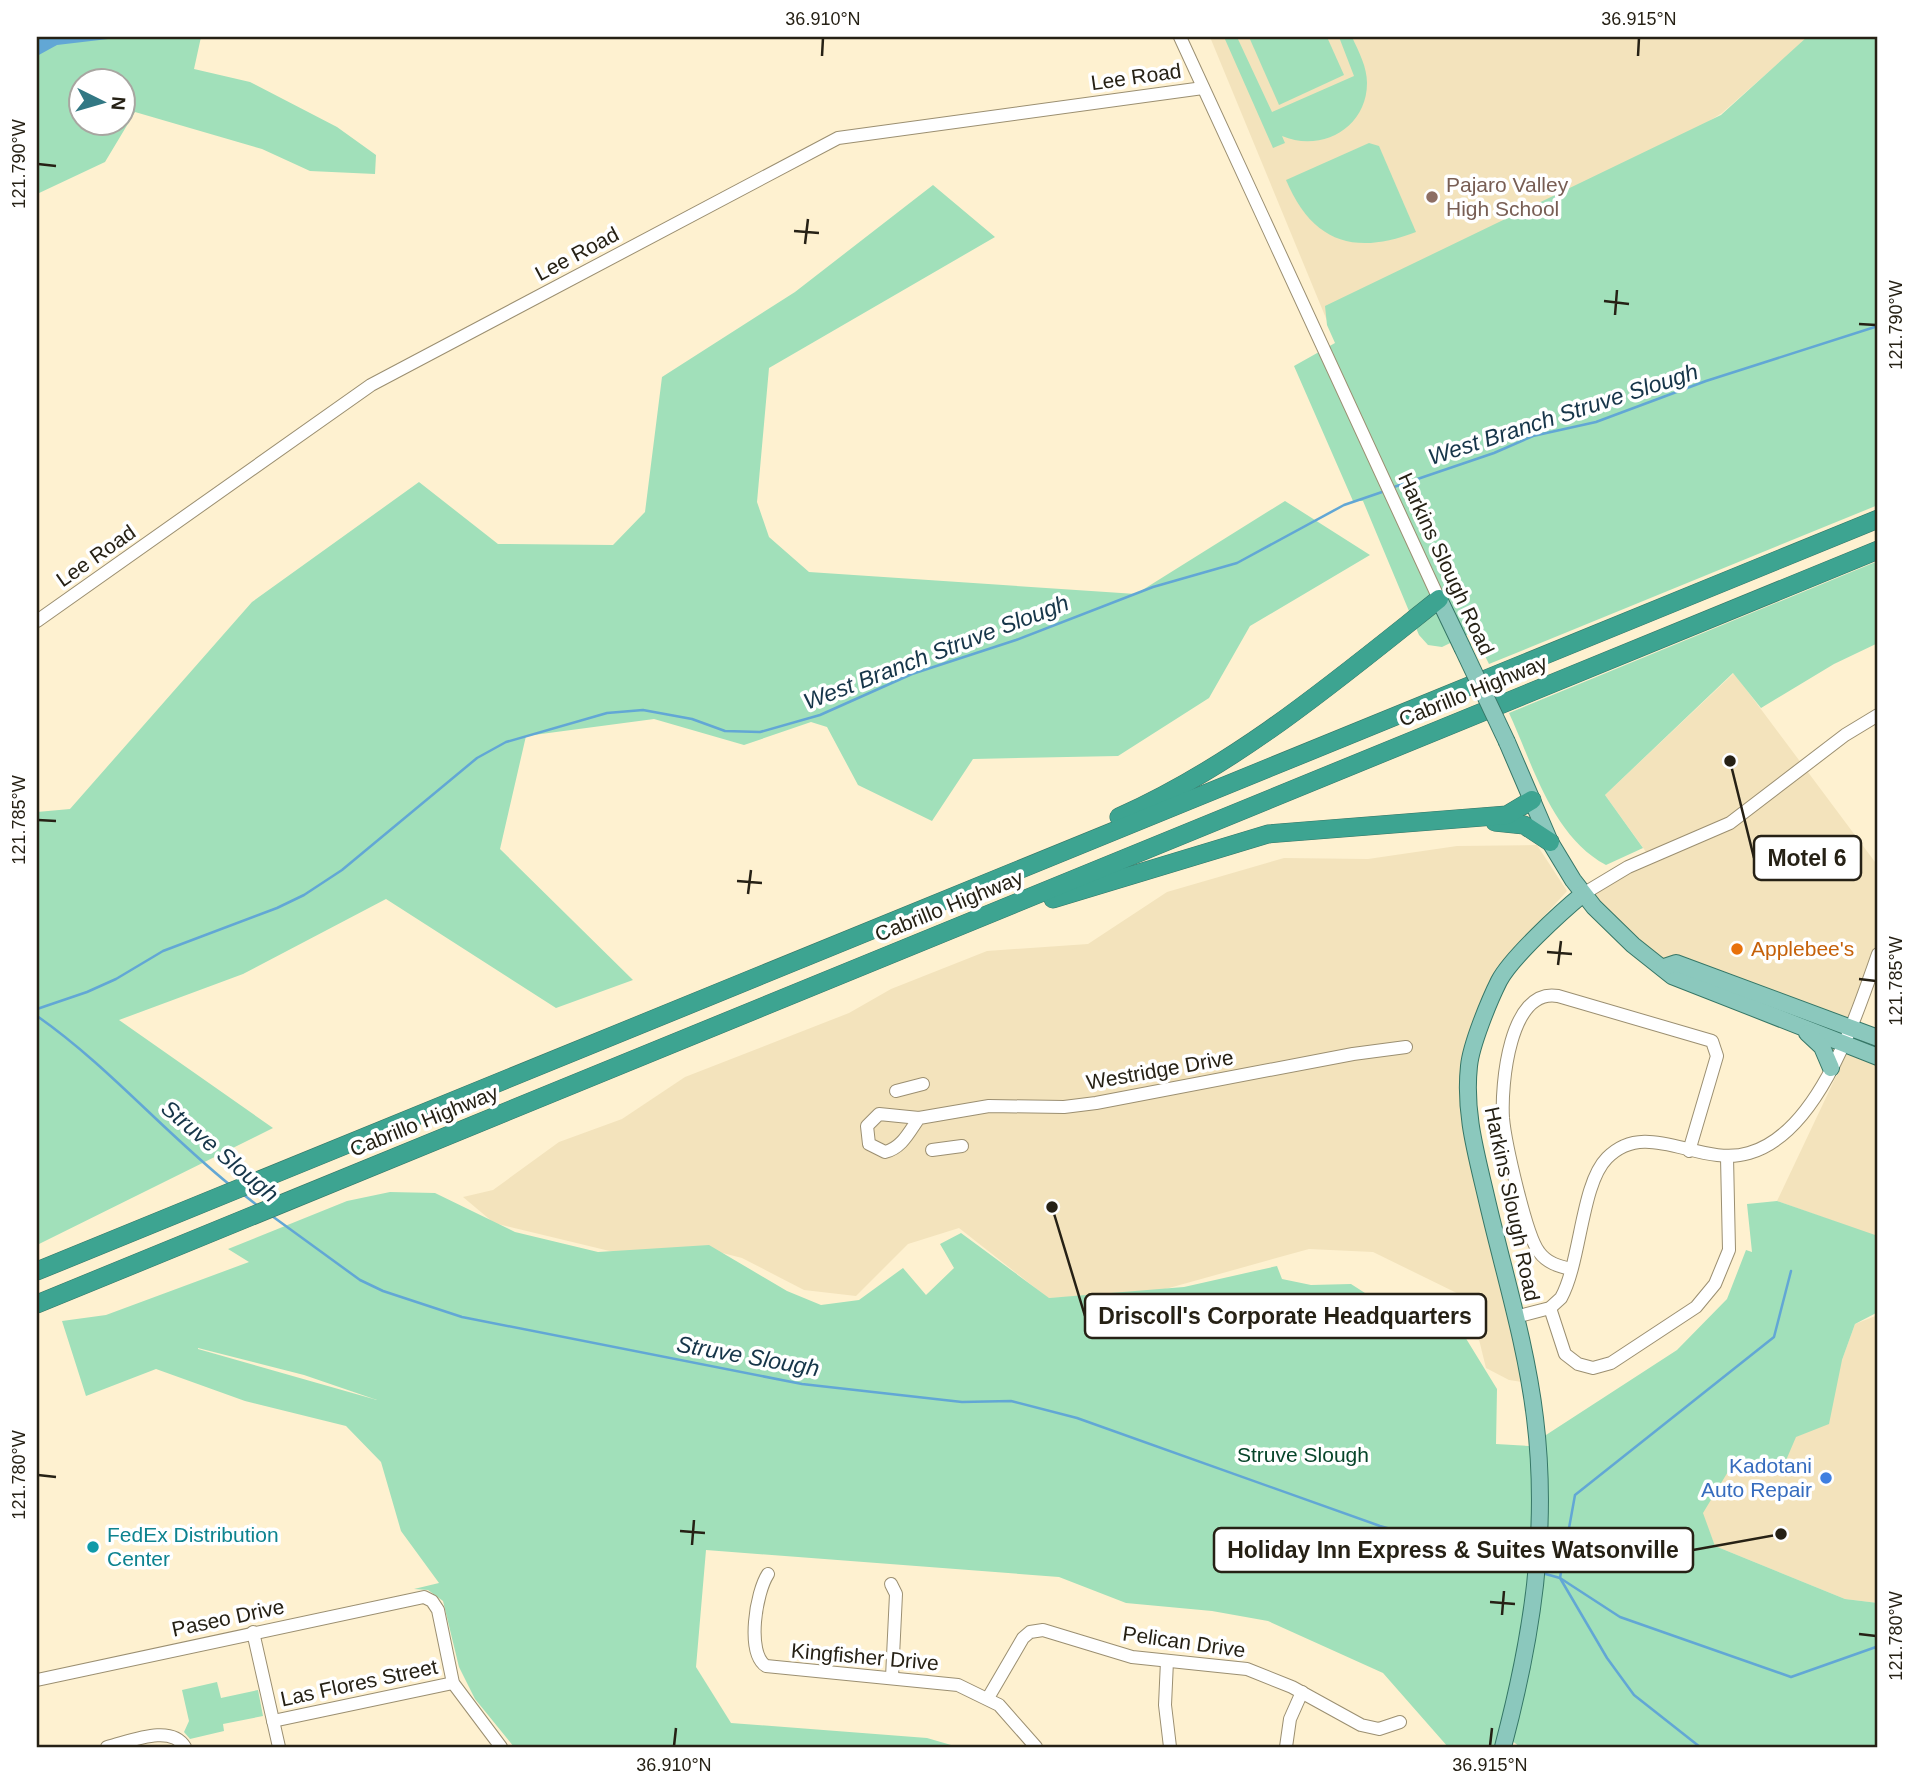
<svg xmlns="http://www.w3.org/2000/svg" width="1915" height="1784" font-family="Arial,sans-serif">
<style>
.built{fill:#f3e3bc}
.green{fill:#a1e0ba;fill-rule:evenodd}
.water{fill:#62a7d5}
.lines{fill:none;stroke-linecap:round;stroke-linejoin:round}
.stream{stroke:#62a7d5;stroke-width:2.5}
.minor-casing{stroke:#9b8f71;stroke-width:14}
.major-casing{stroke:#357666;stroke-width:18}
.highway-casing{stroke:#357666;stroke-width:19}
.minor{stroke:#fff;stroke-width:12}
.major{stroke:#8bc8bd;stroke-width:16}
.highway{stroke:#3da491;stroke-width:18}
.major-bridge-casing{stroke:#357666;stroke-width:18;stroke-linecap:butt}
.major-bridge{stroke:#8bc8bd;stroke-width:16}
.ticks{fill:none;stroke:#262115;stroke-width:2.5}
.education-dot{fill:#8d6e63;stroke:#fff;stroke-width:2.5}
.food-dot{fill:#e8710a;stroke:#fff;stroke-width:2.5}
.shop-dot{fill:#3f7fe0;stroke:#fff;stroke-width:2.5}
.culture-dot{fill:#0f9aa8;stroke:#fff;stroke-width:2.5}
.labels{text-anchor:middle;stroke-width:7;stroke-linejoin:round;paint-order:stroke}
.street-label{font-size:21px;fill:#262115;stroke:#fff}
.education-label{font-size:21px;fill:#785e54;stroke:#fff;text-anchor:start}
.food-label{font-size:21px;fill:#c56008;stroke:#fff;text-anchor:start}
.park-label{font-size:21px;fill:#07452a;stroke:#fff}
.shop-label{font-size:21px;fill:#366cbe;stroke:#fff;text-anchor:end}
.culture-label{font-size:21px;fill:#0d838f;stroke:#fff;text-anchor:start}
.water-label{font-size:23px;font-style:italic;fill:#163549;stroke:#fff}
.leader{fill:none;stroke:#262115;stroke-width:2.5}
.callout-dot{fill:#262115;stroke:#fff;stroke-width:2.5}
.callout{fill:#fff;stroke:#262115;stroke-width:2.5}
.callout-label{font-size:23px;text-anchor:middle;font-weight:bold;fill:#262115}
.neatline{fill:none;stroke:#262115;stroke-width:2.5}
.ticks-label{font-size:18px;text-anchor:middle;fill:#262115}
</style>
<rect width="100%" height="100%" fill="#fef1d0"/>
<g class="built">
<path d="M1210,37H1808L1722,113L1550,221L1337,345Z"/>
<path d="M1734,673L1878,866V939L1847,1029L1687,973L1631,940L1594,895L1649,856L1605,795Z"/>
<path d="M1537,845L1567,891L1495,970L1468,1041L1466,1124L1522,1382L1509,1380L1486,1368L1469,1299L1373,1252L1309,1249L1151,1293L1048,1298L959,1228L908,1244L856,1296L804,1290L742,1258L703,1248L622,1254L494,1223L463,1197L493,1190L559,1142L622,1119L685,1077L849,1013L891,989L987,951L1088,944L1167,892L1284,858L1368,859L1457,846Z"/>
<path d="M1849,1049L1878,1064V1237L1777,1201Z"/>
<path d="M1878,1315V1603L1845,1599L1715,1546L1702,1513L1734,1460L1842,1360L1855,1324Z"/>
</g>
<g class="green">
<path d="M37,37H201L194,69L250,82L337,127L376,155L375,174L310,171L262,149L135,112L105,162L37,194ZM80,80H122V122H80Z"/>
<path d="M1224,37H1237L1272,112L1354,76L1339,37H1352C1359,52 1367,67 1367,83C1367,128 1321,153 1282,136L1285,143L1273,148Z"/>
<path d="M1249,37H1327L1344,75L1279,105Z"/>
<path d="M1807,37H1878V505L1489,664L1473,632L1442,647L1428,645L1419,635L1363,501H1353L1294,366L1335,343L1327,325L1325,306L1721,115Z"/>
<path d="M1369,143L1379,146L1416,232C1354,256 1312,242 1286,180Z"/>
<path d="M933,185L995,237L769,368L757,502L769,537L809,572L1136,594L1285,501L1370,555L1250,626L1209,698L1118,756L973,759L932,821L858,785L827,727L811,722L744,745L654,719L526,736L500,849L633,980L556,1008L386,899L243,974L119,1020L273,1128L37,1245V812L70,809L252,602L419,482L498,544L613,545L645,512L662,377L795,292Z"/>
<path d="M1878,561V643L1834,664L1761,708L1733,673L1605,795L1643,848L1606,865C1552,836 1533,765 1509,713Z"/>
<path d="M390,1192L435,1193L515,1232L598,1252L709,1245L787,1291L821,1305L859,1300L903,1268L926,1295L954,1268L940,1244L961,1233L1049,1298L1184,1287L1277,1266L1282,1279L1311,1285L1351,1284L1407,1320L1437,1314L1462,1332L1497,1389L1496,1444L1529,1446L1677,1350L1727,1299L1746,1250L1752,1252L1747,1204L1777,1201L1878,1236V1312L1855,1324L1842,1360L1829,1424L1796,1437L1784,1465L1729,1470L1703,1513L1715,1546L1845,1599L1878,1603V1747H1520L1502,1733L1499,1747H1448L1383,1673L1268,1621L1212,1611L1126,1603L1059,1577L706,1550L696,1667L731,1723L927,1738L958,1747H514L475,1699L459,1667L443,1601L428,1590L414,1589L439,1583L401,1531L381,1462L346,1426L245,1401L156,1369L86,1396L62,1321L106,1315L249,1262L228,1249L347,1201ZM198,1348L304,1375L377,1400L198,1349Z"/>
<path d="M217,1682L221,1698L258,1690L263,1716L223,1724L224,1731L190,1739L184,1732L189,1721L182,1690Z"/>
</g>
<path class="water" d="M37,37H125L57,45L37,56Z"/>
<g class="lines">
<g class="stream">
<path d="M1391,488L1494,453L1533,436L1596,422L1706,381L1878,326"/>
<path d="M37,1009L87,992L116,979L163,951L277,908L304,895L342,870L477,758L506,742L607,713L643,710L692,719L725,731L760,732L820,715L912,674L1016,640L1153,587L1237,563L1344,505L1385,491"/>
<path d="M37,1016C107,1065 163,1131 230,1185"/>
<path d="M244,1195L258,1206"/>
<path d="M272,1216L360,1280L383,1291L462,1317L802,1384L962,1402L1011,1401L1077,1418L1380,1526L1529,1569"/>
<path d="M1791,1271L1774,1337L1575,1495L1560,1578L1620,1617L1791,1677L1876,1647"/>
<path d="M1542,1573L1560,1578L1607,1658L1634,1695L1700,1747"/>
</g>
<g class="minor-casing">
<g id="minor">
<path d="M1180,37L1439,599"/>
<path d="M37,621L371,385L838,138L1203,88"/>
<path d="M1583,894L1628,867L1730,823L1845,735L1878,715"/>
<path d="M896,1091L923,1084"/>
<path d="M919,1118C909,1132 902,1148 885,1152L869,1144L867,1126L879,1114L919,1118L989,1106L1064,1107L1096,1103L1353,1054L1406,1047"/>
<path d="M932,1150L962,1146"/>
<path d="M1571,1269C1558,1266 1547,1263 1539,1252C1526,1236 1505,1141 1503,1118C1501,1086 1509,987 1558,996L1712,1041L1717,1056L1689,1151"/>
<path d="M1550,1308L1565,1354L1578,1364L1593,1368L1611,1363L1696,1307L1715,1284L1729,1250L1727,1157"/>
<path d="M1515,1317L1550,1308L1561,1298C1581,1262 1581,1184 1607,1158C1647,1117 1700,1168 1749,1153C1819,1133 1856,1016 1878,954"/>
<path d="M768,1574C756,1592 746,1653 766,1666L958,1685L999,1705L1036,1747"/>
<path d="M891,1584L896,1594L892,1677"/>
<path d="M253,1632L279,1747"/>
<path d="M1167,1661L1165,1705L1170,1747"/>
<path d="M37,1680L424,1597L432,1601L438,1610L453,1683L501,1747"/>
<path d="M988,1698L1023,1638L1030,1632L1043,1630L1132,1657L1247,1669L1292,1687L1361,1725L1379,1729L1400,1722"/>
<path d="M273,1721L453,1683"/>
<path d="M107,1747C129,1742 171,1723 185,1747"/>
<path d="M1286,1747L1290,1719L1302,1692"/>
</g>
</g>
<g class="major-casing">
<g id="major">
<path d="M1439,599L1462,647"/>
<path d="M1507,742L1550,842L1573,880L1594,907L1633,945L1672,976L1878,1057"/>
<path d="M1664,967L1676,963L1878,1038"/>
<path d="M1807,1033L1822,1047L1831,1068"/>
<path d="M1503,1747C1532,1638 1549,1531 1535,1418C1526,1343 1503,1270 1486,1196C1476,1153 1464,1112 1469,1066C1471,1045 1489,1001 1499,981C1511,958 1561,912 1583,894"/>
</g>
</g>
<g class="highway-casing">
<g id="highway">
<path d="M1119,817C1238,764 1337,680 1439,599"/>
<path d="M1495,822L1524,825L1550,842"/>
<path d="M1053,899L1268,834L1507,815L1532,800"/>
<path d="M37,1271L1878,519"/>
<path d="M37,1304L1878,550"/>
</g>
</g>
<use href="#minor" class="minor"/>
<use href="#major" class="major"/>
<use href="#highway" class="highway"/>
<g class="major-bridge-casing">
<path id="major-bridge" d="M1462,647L1507,742"/>
</g>
<use href="#major-bridge" class="major-bridge"/>
</g>
<path class="ticks" d="M822,56L823,38M1638,56L1639,38M38,164L56,166M794,231L819,233M805,244L808,219M1604,301L1629,304M1615,315L1617,290M1859,324L1876,325M38,820L56,821M737,881L762,883M748,894L751,870M1547,952L1572,954M1558,965L1561,941M1859,979L1876,981M38,1475L56,1477M680,1531L705,1533M692,1545L694,1520M1490,1602L1515,1604M1502,1615L1504,1591M1859,1634L1876,1636M674,1746L676,1728M1490,1746L1492,1728"/>
<circle class="education-dot" cx="1432" cy="197" r="7"/>
<circle class="food-dot" cx="1737" cy="949" r="7"/>
<circle class="shop-dot" cx="1826" cy="1478" r="7"/>
<circle class="culture-dot" cx="93" cy="1547" r="7"/>
<g class="labels">
<g class="street-label">
<text transform="translate(1136 77) rotate(-8)" y="7">Lee Road</text>
<text transform="translate(577 254) rotate(-28)" y="7">Lee Road</text>
<text transform="translate(96 556) rotate(-35)" y="7">Lee Road</text>
<text transform="translate(1446 564) rotate(65)" y="7">Harkins Slough Road</text>
<text transform="translate(1473 691) rotate(-22)" y="7">Cabrillo Highway</text>
<text transform="translate(949 906) rotate(-22)" y="7">Cabrillo Highway</text>
<text transform="translate(1160 1070) rotate(-10)" y="7">Westridge Drive</text>
<text transform="translate(424 1121) rotate(-22)" y="7">Cabrillo Highway</text>
<text transform="translate(1512 1204) rotate(78)" y="7">Harkins Slough Road</text>
<text transform="translate(228 1618) rotate(-12)" y="7">Paseo Drive</text>
<text transform="translate(1184 1642) rotate(8)" y="7">Pelican Drive</text>
<text transform="translate(865 1657) rotate(5)" y="7">Kingfisher Drive</text>
<text transform="translate(359 1683) rotate(-12)" y="7">Las Flores Street</text>
</g>
<g class="education-label">
<text x="1446" y="192">Pajaro Valley<tspan x="1446" dy="24">High School</tspan></text>
</g>
<g class="food-label">
<text x="1751" y="956">Applebee's</text>
</g>
<g class="park-label">
<text x="1303" y="1462">Struve Slough</text>
</g>
<g class="shop-label">
<text x="1812" y="1473">Kadotani<tspan x="1812" dy="24">Auto Repair</tspan></text>
</g>
<g class="culture-label">
<text x="107" y="1542">FedEx Distribution<tspan x="107" dy="24">Center</tspan></text>
</g>
<g class="water-label">
<text transform="translate(1563 414) rotate(-18)" y="8">West Branch Struve Slough</text>
<text transform="translate(936 652) rotate(-21)" y="8">West Branch Struve Slough</text>
<text transform="translate(220 1151) rotate(40)" y="8">Struve Slough</text>
<text transform="translate(748 1356) rotate(10)" y="8">Struve Slough</text>
</g>
</g>
<path class="leader" d="M1730 761L1754 858M1052 1207L1085 1316M1781 1534L1693 1550"/>
<g class="callout-dot">
<circle cx="1730" cy="761" r="7"/>
<circle cx="1052" cy="1207" r="7"/>
<circle cx="1781" cy="1534" r="7"/>
</g>
<g class="callout">
<rect x="1754" y="836" width="107" height="44" rx="7"/>
<rect x="1085" y="1294" width="401" height="44" rx="7"/>
<rect x="1214" y="1528" width="479" height="44" rx="7"/>
</g>
<g class="callout-label">
<text x="1807" y="866">Motel 6</text>
<text x="1285" y="1324">Driscoll's Corporate Headquarters</text>
<text x="1453" y="1558">Holiday Inn Express &amp; Suites Watsonville</text>
</g>
<rect width="1915" height="1784" fill="none" stroke="#ffffff" stroke-width="77"/>
<g transform="translate(102 102) rotate(95)"><circle r="33" fill="#ffffff" stroke="#a8a6a1" stroke-width="2"/>
<path d="M0-5L12 26L0 18L-12 26Z" fill="#327884"/>
<text y="-10" font-size="19" font-weight="bold" text-anchor="middle" fill="#262115">N</text>
</g>
<rect x="38" y="38" width="1838" height="1708" class="neatline"/>
<g class="ticks-label">
<text x="823" y="25">36.910°N</text>
<text x="1639" y="25">36.915°N</text>
<text transform="translate(19 164) rotate(-90)" y="6">121.790°W</text>
<text transform="translate(1896 325) rotate(-90)" y="6">121.790°W</text>
<text transform="translate(19 820) rotate(-90)" y="6">121.785°W</text>
<text transform="translate(1896 981) rotate(-90)" y="6">121.785°W</text>
<text transform="translate(19 1475) rotate(-90)" y="6">121.780°W</text>
<text transform="translate(1896 1636) rotate(-90)" y="6">121.780°W</text>
<text x="674" y="1771">36.910°N</text>
<text x="1490" y="1771">36.915°N</text>
</g>
</svg>
